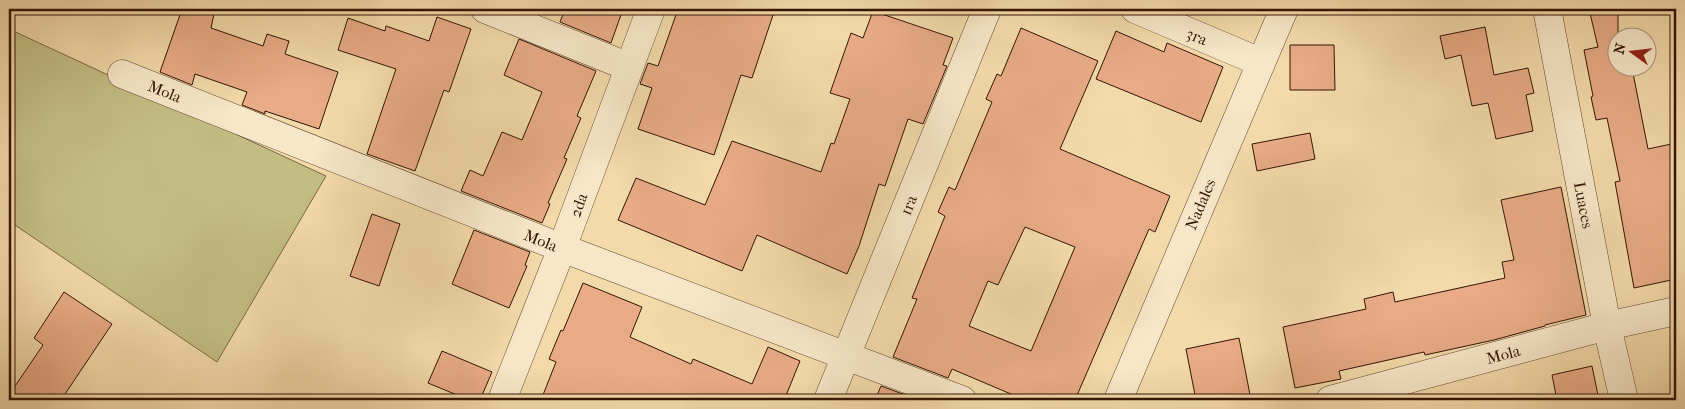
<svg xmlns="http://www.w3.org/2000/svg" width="1685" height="409" font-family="'IM FELL French Canon',serif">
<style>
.green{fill:#c3bd83;stroke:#7c6844}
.building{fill:#e8ab86;stroke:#351406;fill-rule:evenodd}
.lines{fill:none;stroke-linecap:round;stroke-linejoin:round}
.minor-casing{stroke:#64462f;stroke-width:29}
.minor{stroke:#f7e7c8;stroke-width:28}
.labels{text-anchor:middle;stroke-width:4.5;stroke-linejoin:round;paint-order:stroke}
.street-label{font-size:16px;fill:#351406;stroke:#f7e7c8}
</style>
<rect width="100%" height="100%" fill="#f3daaa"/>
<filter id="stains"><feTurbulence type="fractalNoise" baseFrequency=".004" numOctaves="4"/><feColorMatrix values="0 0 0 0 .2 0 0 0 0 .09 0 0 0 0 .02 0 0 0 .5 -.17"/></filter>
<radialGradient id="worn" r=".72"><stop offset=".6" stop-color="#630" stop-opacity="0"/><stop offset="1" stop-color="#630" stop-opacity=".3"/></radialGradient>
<path class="green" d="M9,29L326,176L217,362L9,221Z"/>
<g class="building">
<path d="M182,9H215L211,28L263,46L267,34L289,41L285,54L338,72L319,129L265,111V114L242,105L247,92L195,74L192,85L160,72Z"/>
<path d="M565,9H623L611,43L560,22Z"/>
<path d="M678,9H775L752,78L741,75L714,155L638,129L652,88L640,84L648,63L658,66Z"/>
<path d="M1589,9H1618V68H1632L1648,149L1676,143V279L1634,288L1615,182L1620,181L1607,118L1596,120L1591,97L1593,96L1584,50L1598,47Z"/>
<path d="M873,11L953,38L943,65L947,66L923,124L908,119L885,186L879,184L859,246L847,274L757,235L742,271L618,220L636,178L705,205L732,141L821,172L831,143L834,144L850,99L830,93L851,33L863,38Z"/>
<path d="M437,17L471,29L449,92L444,90L415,171L367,154L396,69L338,50L348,18L385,31L386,26L429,41Z"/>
<path d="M1485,27L1494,75L1528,68L1534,93L1526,95L1533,131L1496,139L1488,103L1472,106L1461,55L1445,59L1440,36Z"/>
<path d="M1021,28L1098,61L1060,149L1170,196L1155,232L1149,229L1075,400H1025L952,369L948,378L893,357L917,299L912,298L945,216L938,212L949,187L955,190L992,102L986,99L997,74L1001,76ZM1025,227L1075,247L1031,351L969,326L988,281L998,285Z"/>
<path d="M1116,31L1164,52L1167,43L1223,67L1201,122L1096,79Z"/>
<path d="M519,39L596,71L577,116L581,118L564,158L567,159L548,203L550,204L542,223L461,191L470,170L483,176L502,132L522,140L542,92L504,75Z"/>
<path d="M1290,45H1334L1335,90H1290Z"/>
<path d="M1310,133L1315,159L1257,171L1252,144Z"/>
<path d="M1561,187L1586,315L1545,325V326L1494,340L1425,355L1424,352L1339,371L1341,379L1295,388L1283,327L1366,309L1364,299L1393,292L1395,302L1505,278L1502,262L1514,260L1501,200Z"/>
<path d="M372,214L400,224L379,286L350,276Z"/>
<path d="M474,230L530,252L525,265L527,266L509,308L452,284Z"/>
<path d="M583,283L642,307L630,337L691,364L693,359L752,384L768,347L800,361L785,398L790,400H541L556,362L549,359L561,330L563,331Z"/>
<path d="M64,292L112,324L61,400H9V395L43,345L34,338Z"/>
<path d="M1239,338L1251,400H1196L1186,349Z"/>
<path d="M442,351L492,372L480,400H469L428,383Z"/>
<path d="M1592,366L1599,400H1557L1552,375Z"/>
<path d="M881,386L919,400H875Z"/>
</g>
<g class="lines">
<g class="minor-casing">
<g id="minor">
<path d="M485,9L629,67"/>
<path d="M1135,9L1260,62"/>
<path d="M1547,9L1607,326L1624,400"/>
<path d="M122,74L562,248L962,400"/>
<path d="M502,400L562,248L651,9"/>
<path d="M828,400L987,9"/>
<path d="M1118,400L1284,9"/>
<path d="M1330,400L1607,326L1676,311"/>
</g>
</g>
<use href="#minor" class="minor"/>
</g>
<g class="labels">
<g class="street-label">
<text transform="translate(1197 36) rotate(23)" y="6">3ra</text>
<text transform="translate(165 91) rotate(22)" y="6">Mola</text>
<text transform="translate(1200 204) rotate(-67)" y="6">Nadales</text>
<text transform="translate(578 205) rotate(-70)" y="6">2da</text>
<text transform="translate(908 205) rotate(-68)" y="6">1ra</text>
<text transform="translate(1584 205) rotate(79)" y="6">Luaces</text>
<text transform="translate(541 240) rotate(22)" y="6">Mola</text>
<text transform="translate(1503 354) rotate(-15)" y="6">Mola</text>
</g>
</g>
<rect width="1685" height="409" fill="none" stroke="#f3daaa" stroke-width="30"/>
<rect x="10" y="10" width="1665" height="389" fill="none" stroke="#351406" stroke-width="2.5"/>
<rect x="15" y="15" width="1655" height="379" fill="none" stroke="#351406"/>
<g transform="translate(1632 52) rotate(285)"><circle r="24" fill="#f7e7c8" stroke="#a9937a"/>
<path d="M0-4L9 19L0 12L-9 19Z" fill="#8f2418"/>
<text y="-8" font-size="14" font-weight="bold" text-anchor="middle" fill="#351406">N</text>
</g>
<rect width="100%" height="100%" filter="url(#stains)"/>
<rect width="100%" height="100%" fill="url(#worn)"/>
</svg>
